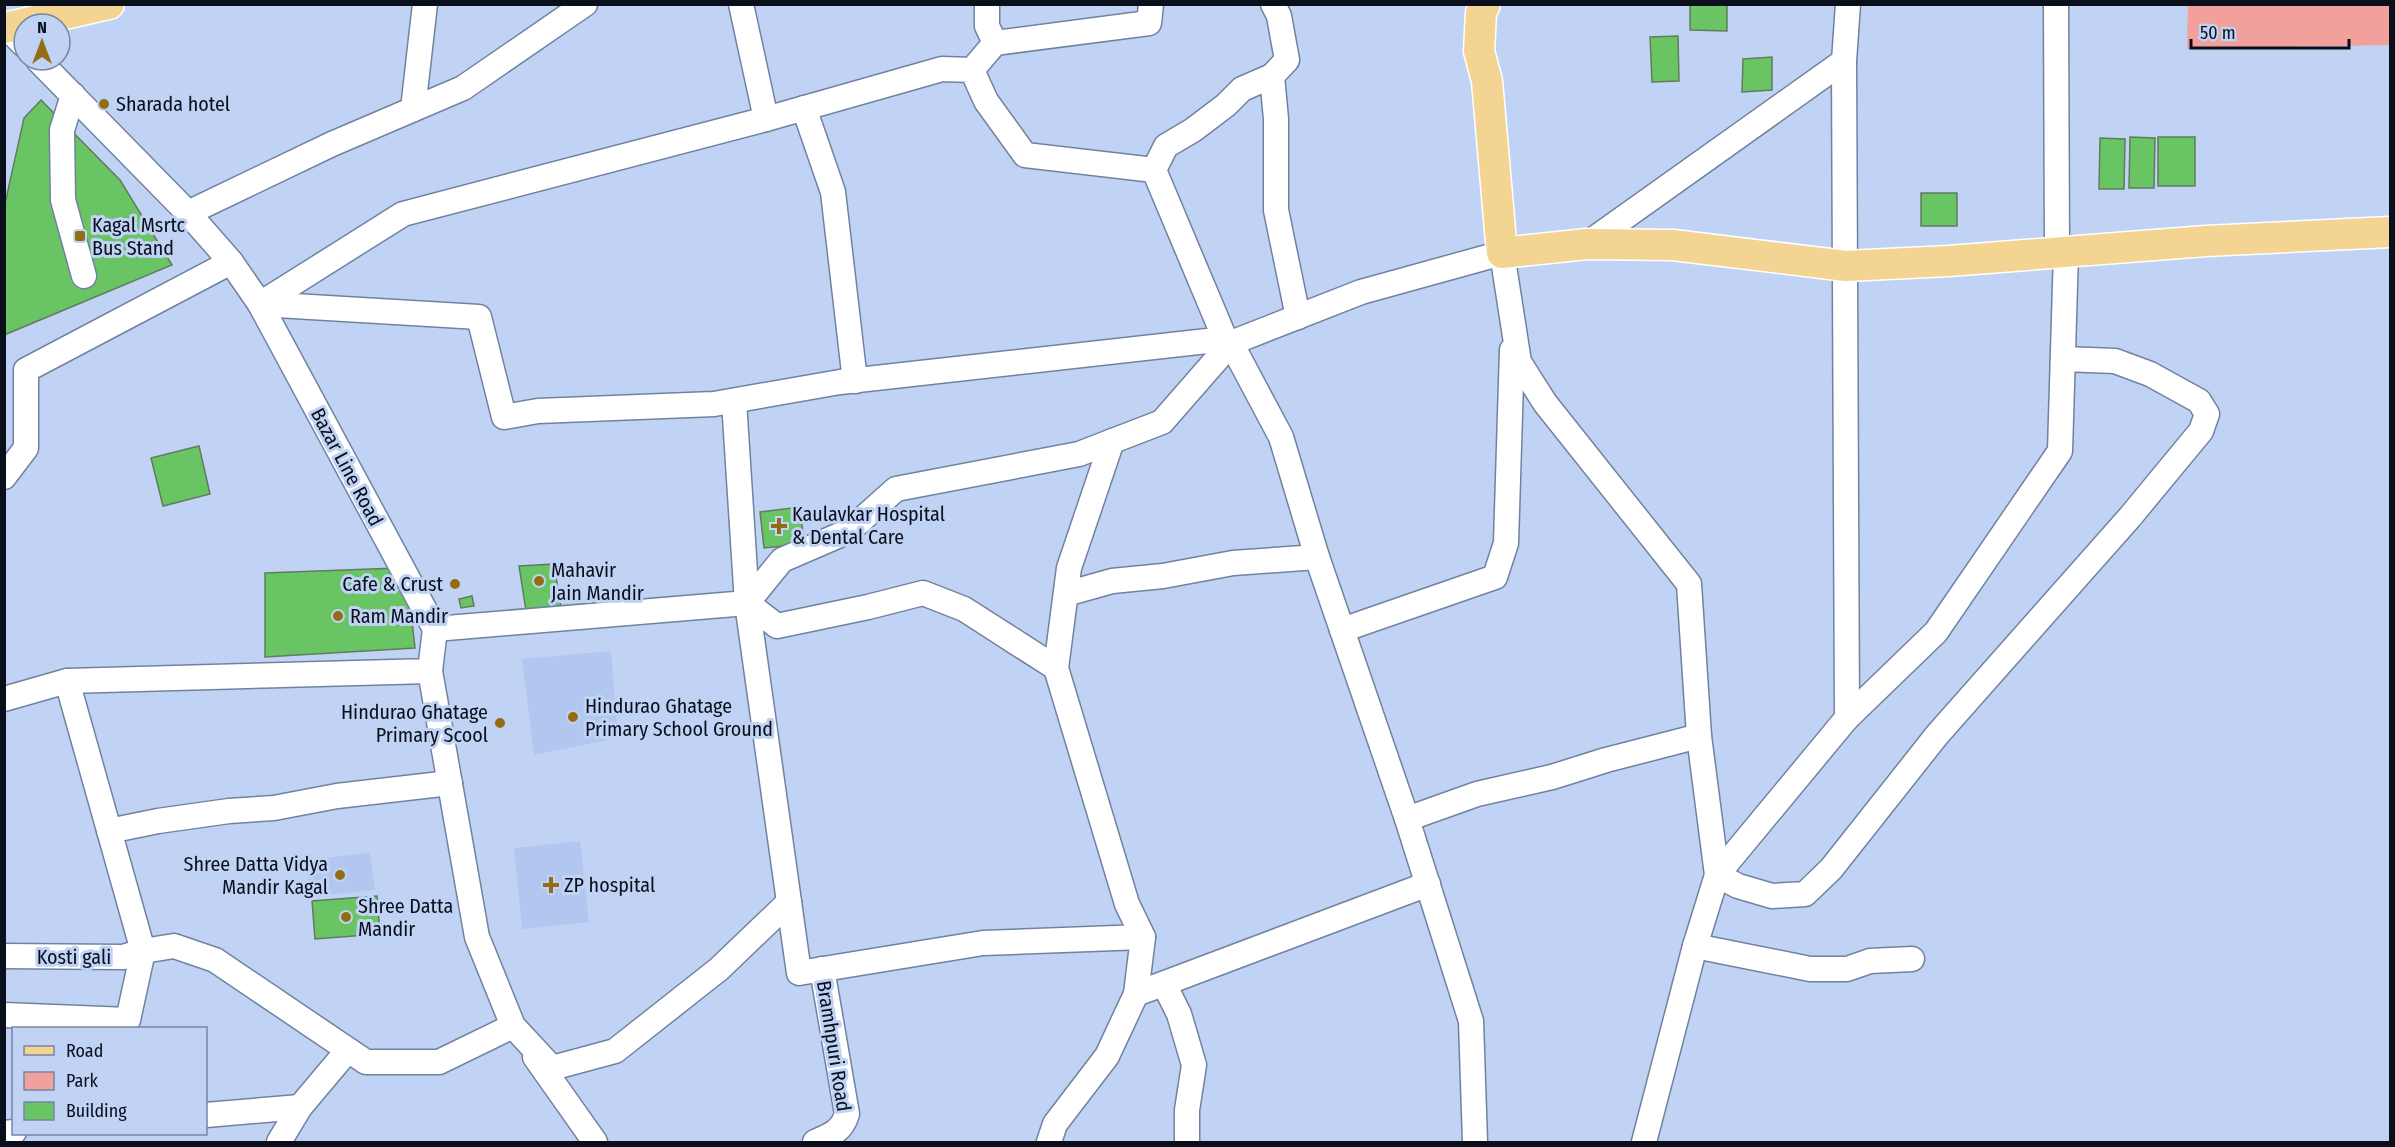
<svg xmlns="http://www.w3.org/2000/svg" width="2395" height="1147" font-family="'Fira Sans Condensed',sans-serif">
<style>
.built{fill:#b2c7f0}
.green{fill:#f2a09c}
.building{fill:#69c564;stroke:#617b5f;stroke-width:1.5}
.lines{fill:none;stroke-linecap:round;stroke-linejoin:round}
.minor-casing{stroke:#7182a1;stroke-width:27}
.major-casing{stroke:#fff;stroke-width:33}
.path{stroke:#8695b0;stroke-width:4;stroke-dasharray:3 4.5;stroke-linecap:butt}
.minor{stroke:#fff;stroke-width:24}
.major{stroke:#f3d493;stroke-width:30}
.poi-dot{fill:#926d14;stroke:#c0d3f5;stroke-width:2}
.labels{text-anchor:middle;stroke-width:6;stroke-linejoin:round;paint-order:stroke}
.poi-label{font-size:20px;fill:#090f1b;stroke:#c0d3f5;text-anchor:start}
.street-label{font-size:20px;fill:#090f1b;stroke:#c0d3f5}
</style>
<rect width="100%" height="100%" fill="#c0d3f5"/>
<g class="built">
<path d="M611,651L618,738L534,755L522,659Z"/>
<path d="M580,841L589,922L522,929L514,848Z"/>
<path d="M370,853L375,890L310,897L306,860Z"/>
</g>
<path class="green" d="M2188,5H2390V45L2187,49Z"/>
<g class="building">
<path d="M1690,4H1727V31L1690,30Z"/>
<path d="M1678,36L1679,81L1652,82L1650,37Z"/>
<path d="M1772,57V90L1742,92L1743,59Z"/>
<path d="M41,100L120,180L172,265L4,335V208L24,118Z"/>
<path d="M2130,137L2155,138L2154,188H2129Z"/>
<rect x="2158" y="137" width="37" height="49"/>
<path d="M2100,138L2125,139L2124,189H2099Z"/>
<rect x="1921" y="193" width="36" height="33"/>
<path d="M199,446L210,494L163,506L151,458Z"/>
<path d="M800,507L804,544L764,548L760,512Z"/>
<path d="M554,564L562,613L527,617L519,566Z"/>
<path d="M397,568L408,584L415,648L265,657V573Z"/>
<path d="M472,596L474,606L461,608L459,599Z"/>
<path d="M377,896L380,934L315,939L312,901Z"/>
</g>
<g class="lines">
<g class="minor-casing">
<g id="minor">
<path d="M1273,4L1279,16L1287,60L1272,76L1276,119V210L1298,317"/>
<path d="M2056,4L2057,253"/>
<path d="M6,27L24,45"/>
<path d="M995,43L1149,23L1151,4"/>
<path d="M972,70L995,43L987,26V4"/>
<path d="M73,95L62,130L63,200L84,276"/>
<path d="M804,108L833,192L855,381"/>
<path d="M413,109L425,4"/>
<path d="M1154,170L1166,146L1193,130L1226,105L1242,89L1272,76"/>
<path d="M188,213L332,144L463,88L585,4"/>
<path d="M1587,244L1844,61"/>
<path d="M231,262L260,304L435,629"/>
<path d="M260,304L479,317L504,417L538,411L714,404L840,382L1225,339L1154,170L1025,155L986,101L972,70L942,69L766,119"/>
<path d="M260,304L403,214L766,119L741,4"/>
<path d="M4,477L26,448V370L231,262L188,213L38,60"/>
<path d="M1317,557L1407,819L1471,1021L1475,1142"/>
<path d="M1066,594L1112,581L1163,576L1233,563L1317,557L1281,437L1231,343"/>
<path d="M747,603L782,560L849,531L896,489L1079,454L1162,422L1231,343L1361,292L1502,253L1519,362L1545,403L1689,584L1699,736L1717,875L1738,886L1772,896L1805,894L1831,869L1937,735L2130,517L2201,431L2207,414L2199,401L2150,374L2115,361L2063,359"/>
<path d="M435,629L747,603L734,401"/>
<path d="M1342,630L1495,577L1506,543L1512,350"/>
<path d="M1056,668L964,609L923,593L868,607L777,626L747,603L799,973L983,943L1143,937L1127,904L1056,668L1069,568L1112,441"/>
<path d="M430,671L477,937L513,1026L552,1068L615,1051L719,969L789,902"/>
<path d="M67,681L143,951L174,946L215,960L366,1062H439L513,1026"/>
<path d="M4,699L67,681L430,671L435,629"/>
<path d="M1847,718L1844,61L1848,4"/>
<path d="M1407,819L1477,794L1552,777L1606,760L1699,736"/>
<path d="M109,831L158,821L229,811L274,808L337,796L450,783"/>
<path d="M1695,946L1810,969H1847L1870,961L1912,959"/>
<path d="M4,956L123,957L143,951L128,1020L4,1015"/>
<path d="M1164,984L1179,1014L1194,1065L1187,1110V1142"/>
<path d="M1136,994C1234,958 1330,920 1428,884"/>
<path d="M535,1057L595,1142"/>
<path d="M206,1115L300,1107"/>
<path d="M4,1133L14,1132"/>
<path d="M279,1142L300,1107L348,1050"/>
<path d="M815,1142C831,1135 842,1131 847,1114L822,969"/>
<path d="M1049,1142L1055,1124L1107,1056L1136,994L1143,937"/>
<path d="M1644,1142L1695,946L1717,875L1847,718L1936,632L2060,451L2066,252"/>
</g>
</g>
<g class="major-casing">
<g id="major">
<path d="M1485,4L1481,13L1479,51L1487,81L1502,253L1587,244L1673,245L1846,266L1949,261L2206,241L2390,232"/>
<path d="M4,28L109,4"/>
</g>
</g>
<path class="path" d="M395,912L450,901"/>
<use href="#minor" class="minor"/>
<use href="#major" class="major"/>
</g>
<g class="poi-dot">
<circle cx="104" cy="104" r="6"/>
<rect x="74" y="230" width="12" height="12" rx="3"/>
<path d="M776 517h6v6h6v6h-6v6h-6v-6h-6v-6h6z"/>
<circle cx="539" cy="581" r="6"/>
<circle cx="455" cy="584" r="6"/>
<circle cx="338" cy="616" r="6"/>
<circle cx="573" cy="717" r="6"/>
<circle cx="500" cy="723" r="6"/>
<circle cx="340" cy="875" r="6"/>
<path d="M548 876h6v6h6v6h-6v6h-6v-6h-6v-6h6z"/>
<circle cx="346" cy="917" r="6"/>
</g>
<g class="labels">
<g class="poi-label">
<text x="116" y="111">Sharada hotel</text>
<text x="92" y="232">Kagal Msrtc<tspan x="92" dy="23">Bus Stand</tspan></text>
<text x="792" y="521">Kaulavkar Hospital<tspan x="792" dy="23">&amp; Dental Care</tspan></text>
<text x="551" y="577">Mahavir<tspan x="551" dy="23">Jain Mandir</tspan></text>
<text x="443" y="591" text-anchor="end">Cafe &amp; Crust</text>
<text x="350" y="623">Ram Mandir</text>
<text x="585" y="713">Hindurao Ghatage<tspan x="585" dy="23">Primary School Ground</tspan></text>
<text x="488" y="719" text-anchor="end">Hindurao Ghatage<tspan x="488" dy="23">Primary Scool</tspan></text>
<text x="328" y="871" text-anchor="end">Shree Datta Vidya<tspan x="328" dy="23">Mandir Kagal</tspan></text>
<text x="564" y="892">ZP hospital</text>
<text x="358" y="913">Shree Datta<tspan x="358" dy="23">Mandir</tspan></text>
</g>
<g class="street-label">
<text transform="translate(347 467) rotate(62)" y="7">Bazar Line Road</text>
<text x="74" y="964">Kosti gali</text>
<text transform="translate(834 1046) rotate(81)" y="7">Bramhpuri Road</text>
</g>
</g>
<rect width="2395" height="1147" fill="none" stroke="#090f1b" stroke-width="12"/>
<rect x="12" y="1027" width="195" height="108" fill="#c0d3f5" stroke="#77859e" stroke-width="1.5"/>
<rect x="24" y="1046" width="30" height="9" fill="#f3d493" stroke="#77859e" stroke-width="1.5"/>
<text x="66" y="1057" font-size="18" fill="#090f1b">Road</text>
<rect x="24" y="1072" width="30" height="18" fill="#f2a09c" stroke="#77859e" stroke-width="1.5"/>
<text x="66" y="1087" font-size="18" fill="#090f1b">Park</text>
<rect x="24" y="1102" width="30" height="18" fill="#69c564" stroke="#77859e" stroke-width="1.5"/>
<text x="66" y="1117" font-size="18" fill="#090f1b">Building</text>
<g transform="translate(42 42)"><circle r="28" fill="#c0d3f5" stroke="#77859e" stroke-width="1.5"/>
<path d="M0-4.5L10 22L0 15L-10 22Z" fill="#926d14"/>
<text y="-9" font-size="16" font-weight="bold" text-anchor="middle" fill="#090f1b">N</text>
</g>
<path d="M2191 39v9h158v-9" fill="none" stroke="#090f1b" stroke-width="3"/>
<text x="2200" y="39" font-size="18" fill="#090f1b" stroke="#c0d3f5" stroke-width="4.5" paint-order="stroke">50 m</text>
</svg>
